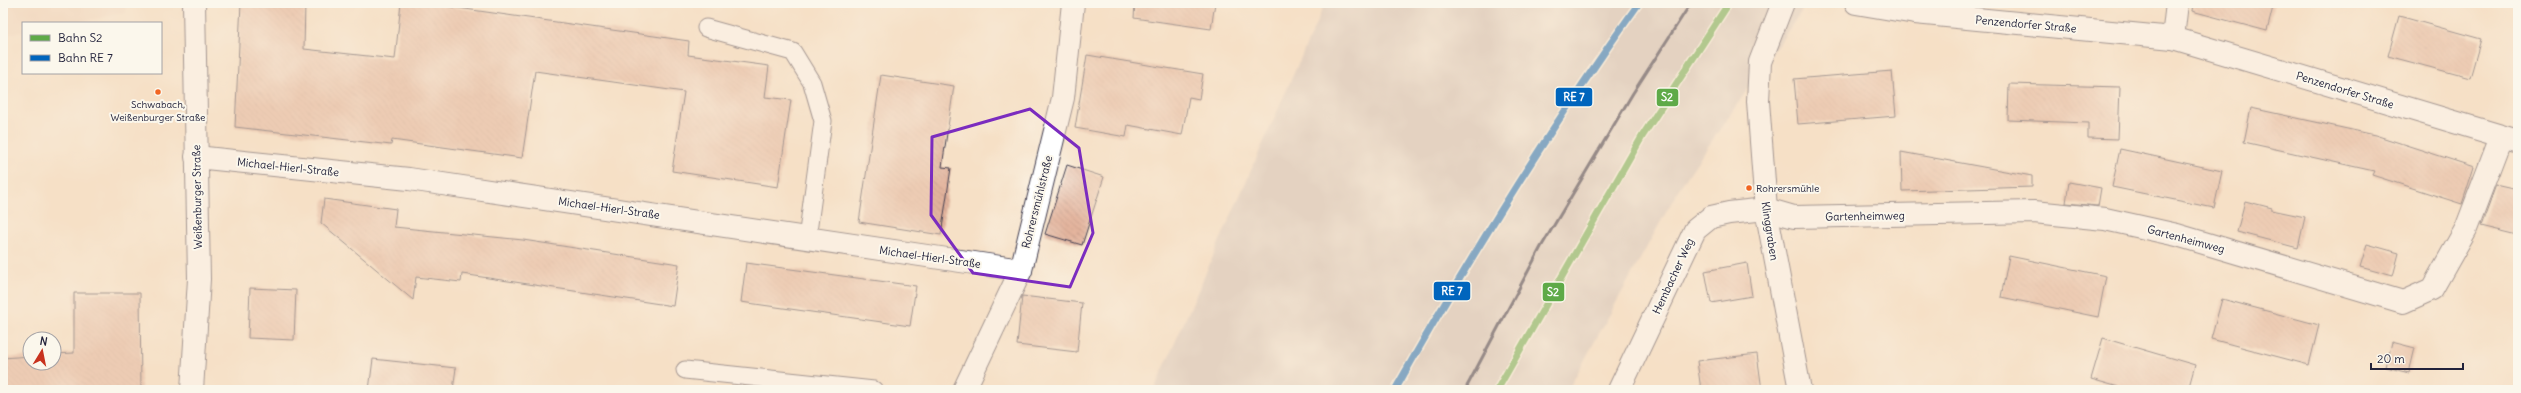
<svg xmlns="http://www.w3.org/2000/svg" width="2521" height="393" font-family="Delius,sans-serif">
<style>
.built{fill:#edd1ba}
.railway{fill:#cec1ba}
.building{fill:url(#building-back-hatch)}
.lines{fill:none;stroke-linecap:round;stroke-linejoin:round}
.lane-casing{stroke:#423e50;stroke-width:19}
.street-casing{stroke:#423e50;stroke-width:24}
.secondary-casing{stroke:#423e50;stroke-width:24}
.primary-casing{stroke:#423e50;stroke-width:24}
.lane{stroke:#fff;stroke-width:17}
.street{stroke:#fff;stroke-width:22}
.secondary{stroke:#fff;stroke-width:22}
.primary{stroke:#fff;stroke-width:22}
.rail{stroke:#22223b;stroke-width:3}
.rail-1-casing{stroke:#fbf7ec;stroke-width:10}
.rail-2-casing{stroke:#fbf7ec;stroke-width:10}
.rail-1{stroke:#5eaa48;stroke-width:7}
.rail-2{stroke:#0065bd;stroke-width:7}
.marked{fill:none;stroke:#7b2cbf;stroke-width:3;stroke-linejoin:round}
.bus-dot{fill:#f26522;stroke:#fbf7ec;stroke-width:1.5}
.labels{text-anchor:middle;stroke-width:4;stroke-linejoin:round;paint-order:stroke}
.bus-label{font-size:10px;fill:#22223b;stroke:#fbf7ec}
.street-label{font-size:11px;fill:#22223b;stroke:#fbf7ec}
.line-badge{stroke:#fbf7ec;stroke-width:1.5}
.badge-label{font-size:11px;text-anchor:middle;font-weight:bold;fill:#fff}
</style>
<defs>
<pattern id="building-back-hatch" width="6" height="6" patternUnits="userSpaceOnUse"><rect width="6" height="6" fill="#e3b49d"/><path d="M-1 5l2 2M0 0l6 6M5-1l2 2" fill="none" stroke="#c29a88"/></pattern>
</defs>
<rect width="100%" height="100%" fill="#fbf7ec"/>
<filter id="ink" filterUnits="userSpaceOnUse"><feTurbulence type="fractalNoise" baseFrequency=".025" numOctaves="2"/><feDisplacementMap in="SourceGraphic" scale="8" xChannelSelector="R" yChannelSelector="G"/><feConvolveMatrix kernelMatrix="1 2 1 2 8 2 1 2 1" color-interpolation-filters="sRGB"/></filter>
<filter id="wash" filterUnits="userSpaceOnUse"><feTurbulence type="fractalNoise" baseFrequency=".012" numOctaves="4" result="noise"/><feDisplacementMap in="SourceGraphic" scale="16" xChannelSelector="R" yChannelSelector="G"/><feGaussianBlur stdDeviation="0.9" result="paint"/><feColorMatrix in="noise" values="0 0 0 0 0 0 0 0 0 0 0 0 0 0 0 0 0 1.4 0 .05"/><feComposite in="paint" operator="in"/></filter>
<g filter="url(#wash)">
<rect width="100%" height="100%" fill="#f6e0c6"/>
<path class="built" d="M3,3H125L126,13L72,23H23V32L3,35Z"/>
<path class="railway" d="M1325,3H1807L1680,187L1568,390H1154Z"/>
<g id="blocks">
<g class="building">
<path d="M241,3H305L304,49L395,59L401,3H423L689,41L688,55L769,66L765,97L791,100L778,187L672,171L684,92L535,71L522,158L392,140L391,145L235,127Z"/>
<path d="M1135,3H1215L1211,29L1134,18Z"/>
<path d="M2193,3H2274L2267,31L2192,11Z"/>
<path d="M2399,16L2481,39L2470,78L2388,56Z"/>
<path d="M1087,55L1203,74L1199,99L1189,97L1182,135L1128,125L1126,137L1075,128Z"/>
<path d="M1892,71L1896,116L1798,124L1794,79Z"/>
<path d="M881,75L954,86L942,167L951,168L941,235L859,222Z"/>
<path d="M2009,84L2120,87L2118,139L2088,138V123L2008,120Z"/>
<path d="M2251,108L2375,135L2474,167L2462,204L2372,175L2374,171L2244,142Z"/>
<path d="M2120,149L2222,171L2214,208L2112,187Z"/>
<path d="M1901,152L2032,176V187L1902,191Z"/>
<path d="M1067,165L1104,177L1082,245L1045,234Z"/>
<path d="M2069,182L2101,188L2098,206L2066,203Z"/>
<path d="M2496,185L2518,190V235L2481,226Z"/>
<path d="M324,199L396,209L394,227L523,240L679,264L673,306L462,274L461,282L416,277L413,300L321,223Z"/>
<path d="M2245,201L2272,208V210L2305,217L2298,248L2237,232Z"/>
<path d="M2367,244L2399,253L2393,276L2360,267Z"/>
<path d="M2009,256L2106,276L2098,317L2001,297Z"/>
<path d="M746,263L916,286L910,326L741,302Z"/>
<path d="M1747,263L1752,296L1711,303L1705,271Z"/>
<path d="M250,288L296,290L294,340L248,338Z"/>
<path d="M74,293H140L141,390H3V358L30,356V363H54V354L74,353Z"/>
<path d="M1022,296L1082,303L1077,352L1017,345Z"/>
<path d="M2222,299L2319,325L2309,365L2211,339Z"/>
<path d="M2103,338L2195,365L2188,390H2129L2091,379Z"/>
<path d="M2392,342L2415,348L2409,373L2386,367Z"/>
<path d="M1757,354L1762,390H1701L1697,361Z"/>
<path d="M373,359L456,368L453,390H369Z"/>
</g>
</g>
</g>
<g filter="url(#ink)">
<use href="#blocks" fill-opacity="0" stroke="#423e50" stroke-width="1"/>
<g class="lines">
<g class="lane-casing">
<g id="lane">
<path d="M706,28L793,52L812,83L823,121L807,239"/>
<path d="M685,370L874,390"/>
</g>
</g>
<g class="street-casing">
<g id="street">
<path d="M1783,3L1760,62L1758,101L1766,209L1800,390"/>
<path d="M2173,38L2177,3"/>
<path d="M196,157L409,179L1021,270"/>
<path d="M964,390L1021,270L1063,98L1073,3"/>
<path d="M1619,390L1695,230L1711,217L1729,213L1766,209L1794,217L2034,212L2105,219L2177,235L2403,302L2432,289L2466,229L2501,137"/>
</g>
</g>
<g class="secondary-casing">
<path id="secondary" d="M1856,3L1915,13L2173,38L2518,141"/>
</g>
<g class="primary-casing">
<path id="primary" d="M192,390L199,279L194,3"/>
</g>
<use href="#lane" class="lane"/>
<use href="#street" class="street"/>
<use href="#secondary" class="secondary"/>
<use href="#primary" class="primary"/>
<path class="rail" d="M1465,390L1541,247L1633,93L1691,3"/>
<g class="rail-1-casing">
<path id="rail-1" d="M1497,390L1643,135L1729,3"/>
</g>
<g class="rail-2-casing">
<path id="rail-2" d="M1395,390C1470,257 1550,127 1639,3"/>
</g>
<use href="#rail-1" class="rail-1"/>
<use href="#rail-2" class="rail-2"/>
</g>
</g>
<path d="M0 0H2521V393H0ZM1030,109L1079,148L1093,233L1070,287L973,273L931,215L932,137Z" fill="#f6e0c6" fill-opacity=".55" fill-rule="evenodd"/>
<path class="marked" d="M1030,109L1079,148L1093,233L1070,287L973,273L931,215L932,137Z"/>
<g class="bus-dot">
<circle cx="158" cy="92" r="3.5"/>
<circle cx="1749" cy="188" r="3.5"/>
</g>
<g class="labels">
<g class="bus-label">
<text x="158" y="108">Schwabach,<tspan x="158" dy="13">Weißenburger Straße</tspan></text>
<text x="1756" y="192" text-anchor="start">Rohrersmühle</text>
</g>
<g class="street-label">
<text transform="translate(2026 24) rotate(5)" y="4">Penzendorfer Straße</text>
<text transform="translate(2345 90) rotate(17)" y="4">Penzendorfer Straße</text>
<text transform="translate(288 167) rotate(6)" y="4">Michael-Hierl-Straße</text>
<text transform="translate(197 197) rotate(-91)" y="4">Weißenburger Straße</text>
<text transform="translate(1037 202) rotate(-76)" y="4">Rohrersmühlstraße</text>
<text transform="translate(609 208) rotate(8)" y="4">Michael-Hierl-Straße</text>
<text transform="translate(1865 216) rotate(-1)" y="4">Gartenheimweg</text>
<text transform="translate(1770 231) rotate(81)" y="4">Klinggraben</text>
<text transform="translate(2186 239) rotate(15)" y="4">Gartenheimweg</text>
<text transform="translate(930 257) rotate(8)" y="4">Michael-Hierl-Straße</text>
<text transform="translate(1673 276) rotate(-65)" y="4">Hembacher Weg</text>
</g>
</g>
<g class="line-badge">
<rect x="1555" y="87" width="38" height="20" rx="4" fill="#0065bd"/>
<rect x="1656" y="88" width="23" height="19" rx="4" fill="#5eaa48"/>
<rect x="1433" y="281" width="38" height="20" rx="4" fill="#0065bd"/>
<rect x="1542" y="282" width="23" height="20" rx="4" fill="#5eaa48"/>
</g>
<g class="badge-label">
<text x="1574" y="101">RE 7</text>
<text x="1667" y="101">S2</text>
<text x="1452" y="295">RE 7</text>
<text x="1553" y="296">S2</text>
</g>
<rect width="2521" height="393" fill="none" stroke="#fbf7ec" stroke-width="16"/>
<rect x="22" y="22" width="140" height="52" fill="#fbf7ec" stroke="#a4a2a5"/>
<rect x="30" y="35" width="20" height="6" fill="#5eaa48" stroke="#a4a2a5"/>
<text x="58" y="42" font-size="12" fill="#22223b">Bahn S2</text>
<rect x="30" y="55" width="20" height="6" fill="#0065bd" stroke="#a4a2a5"/>
<text x="58" y="62" font-size="12" fill="#22223b">Bahn RE 7</text>
<g transform="translate(42 351) rotate(10)"><circle r="19" fill="#fbf7ec" stroke="#a4a2a5"/>
<path d="M0-3L7 15L0 10L-7 15Z" fill="#c8321e"/>
<text y="-6" font-size="11" font-weight="bold" text-anchor="middle" fill="#22223b">N</text>
</g>
<path d="M2371 363v6h92v-6" fill="none" stroke="#22223b" stroke-width="2"/>
<text x="2377" y="363" font-size="12" fill="#22223b" stroke="#fbf7ec" stroke-width="3" paint-order="stroke">20 m</text>
</svg>
